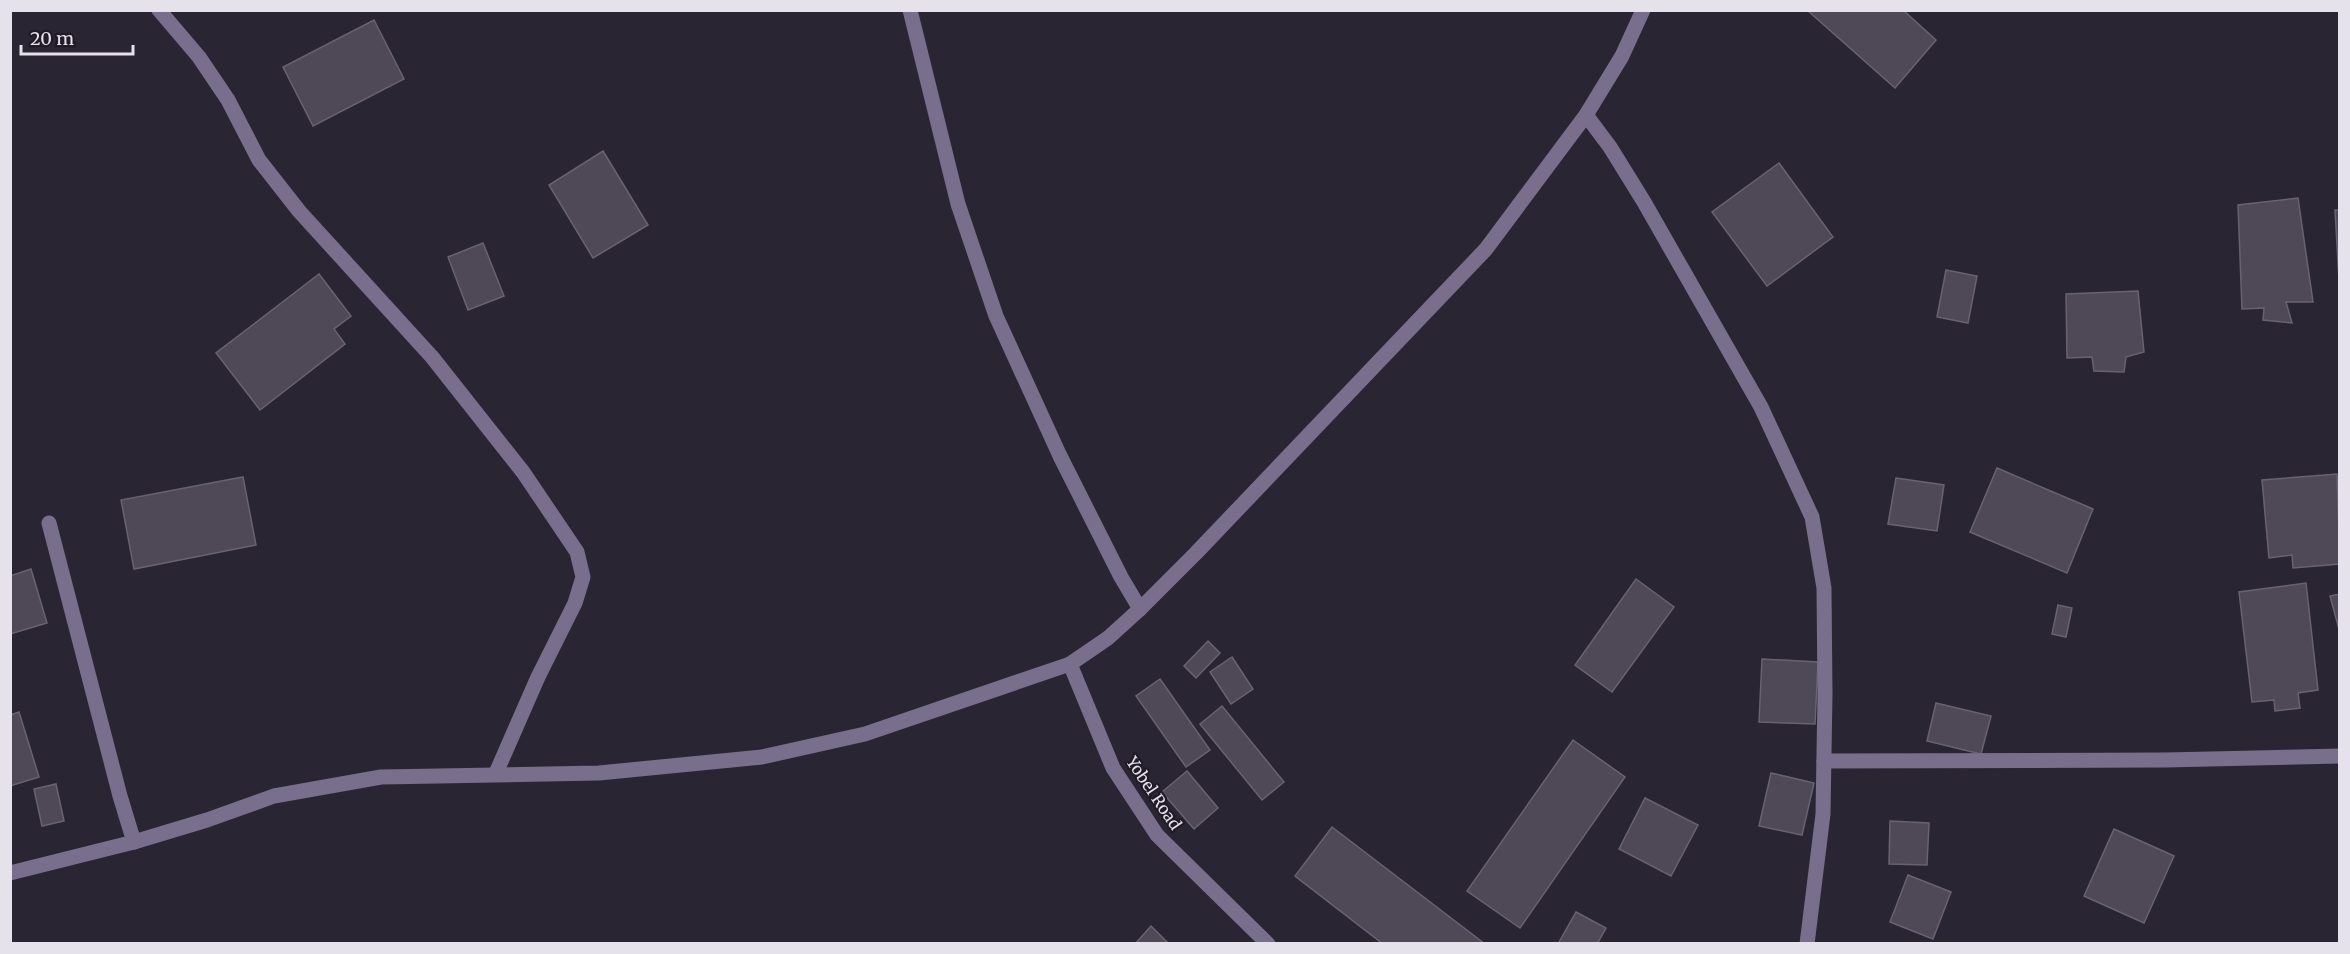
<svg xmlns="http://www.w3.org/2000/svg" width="2350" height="954" font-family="Merriweather,serif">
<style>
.building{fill:#4e4857;stroke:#686272;stroke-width:1.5}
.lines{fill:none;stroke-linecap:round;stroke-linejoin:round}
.minor{stroke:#796e8b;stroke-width:15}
.labels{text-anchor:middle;stroke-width:4.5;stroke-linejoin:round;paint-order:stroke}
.street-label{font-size:16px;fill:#e6e2ec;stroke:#201b28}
</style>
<rect width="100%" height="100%" fill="#2a2532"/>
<g class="building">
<path d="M1807,10H1903L1936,40L1895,88Z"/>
<path d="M374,20L404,79L313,126L283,67Z"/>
<path d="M603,151L648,225L593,258L549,185Z"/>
<path d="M1779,163L1833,237L1767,286L1712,212Z"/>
<path d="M2298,198L2313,302H2286L2292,323L2263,320L2264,308L2242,309L2238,205Z"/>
<path d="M2335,210H2340V298Z"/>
<path d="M483,243L504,296L468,310L448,257Z"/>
<path d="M1946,270L1977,276L1968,323L1937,317Z"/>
<path d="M319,274L351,316L334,329L345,344L260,410L216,353Z"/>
<path d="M2138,291L2144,352L2126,357L2124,372L2094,371L2092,357L2067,358L2066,294Z"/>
<path d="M1997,468L2093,509L2067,573L1970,532Z"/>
<path d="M2337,474L2340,564L2293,568L2292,555L2269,558L2262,480Z"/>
<path d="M243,477L256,545L134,569L121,500Z"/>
<path d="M1896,478L1944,485L1937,531L1888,524Z"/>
<path d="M31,569L47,623L10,634V576Z"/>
<path d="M1636,579L1674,607L1612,692L1575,665Z"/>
<path d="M2306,583L2318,690L2298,693L2300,708L2275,711L2274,700L2252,702L2239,592Z"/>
<path d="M2340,594V633L2330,596Z"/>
<path d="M2058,605L2072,608L2066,637L2052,634Z"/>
<path d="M1208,641L1220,653L1196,678L1184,666Z"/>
<path d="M1232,657L1253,689L1231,704L1210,672Z"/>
<path d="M1762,659L1818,662L1815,724L1759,722Z"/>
<path d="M1160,679L1210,750L1186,767L1136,696Z"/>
<path d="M1936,703L1991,716L1981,754L1927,741Z"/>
<path d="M1222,706L1284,782L1262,800L1200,724Z"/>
<path d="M19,712L39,777L10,786V715Z"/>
<path d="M1573,740L1625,777L1520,928L1467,891Z"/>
<path d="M1187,771L1218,808L1194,829L1162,792Z"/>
<path d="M1771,773L1814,783L1802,835L1759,826Z"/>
<path d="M56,784L64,821L42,826L34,789Z"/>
<path d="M1645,798L1698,825L1671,876L1619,849Z"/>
<path d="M1890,821L1929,823L1927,865L1889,864Z"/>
<path d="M1332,827L1485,944H1383L1295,876Z"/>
<path d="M2114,829L2174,856L2144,923L2084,896Z"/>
<path d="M1908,875L1951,892L1933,939L1890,922Z"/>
<path d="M1576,912L1606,928L1597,944H1558Z"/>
<path d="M1151,926L1169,944H1135Z"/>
</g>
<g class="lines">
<g class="minor">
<path d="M159,10L199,57L228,100L259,160L299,211L432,357L523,472L577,552L583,577L575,603L538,677L496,773"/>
<path d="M910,10L958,204L996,316L1060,456L1121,577L1140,609"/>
<path d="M1586,115L1610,147L1644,202L1761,407L1812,517L1824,588L1825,694L1823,814L1807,944"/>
<path d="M49,523L120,796L134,842"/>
<path d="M1070,664L1113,768L1157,835L1268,944"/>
<path d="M1824,761L2165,760L2340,756"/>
<path d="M10,873L134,842L207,820L274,796L381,777L599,773L762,757L865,734L1070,664L1108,638L1140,609L1196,553L1486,249L1586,115L1622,56L1643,10"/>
</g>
</g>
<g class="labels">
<g class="street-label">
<text transform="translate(1154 793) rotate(56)" y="6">Yobel Road</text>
</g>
</g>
<rect width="2350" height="954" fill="none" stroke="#e6e2ec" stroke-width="24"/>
<path d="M21 45v9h112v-9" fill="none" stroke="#e6e2ec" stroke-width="3"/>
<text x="30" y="45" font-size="18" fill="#e6e2ec" stroke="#201b28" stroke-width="4.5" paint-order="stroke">20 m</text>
</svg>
